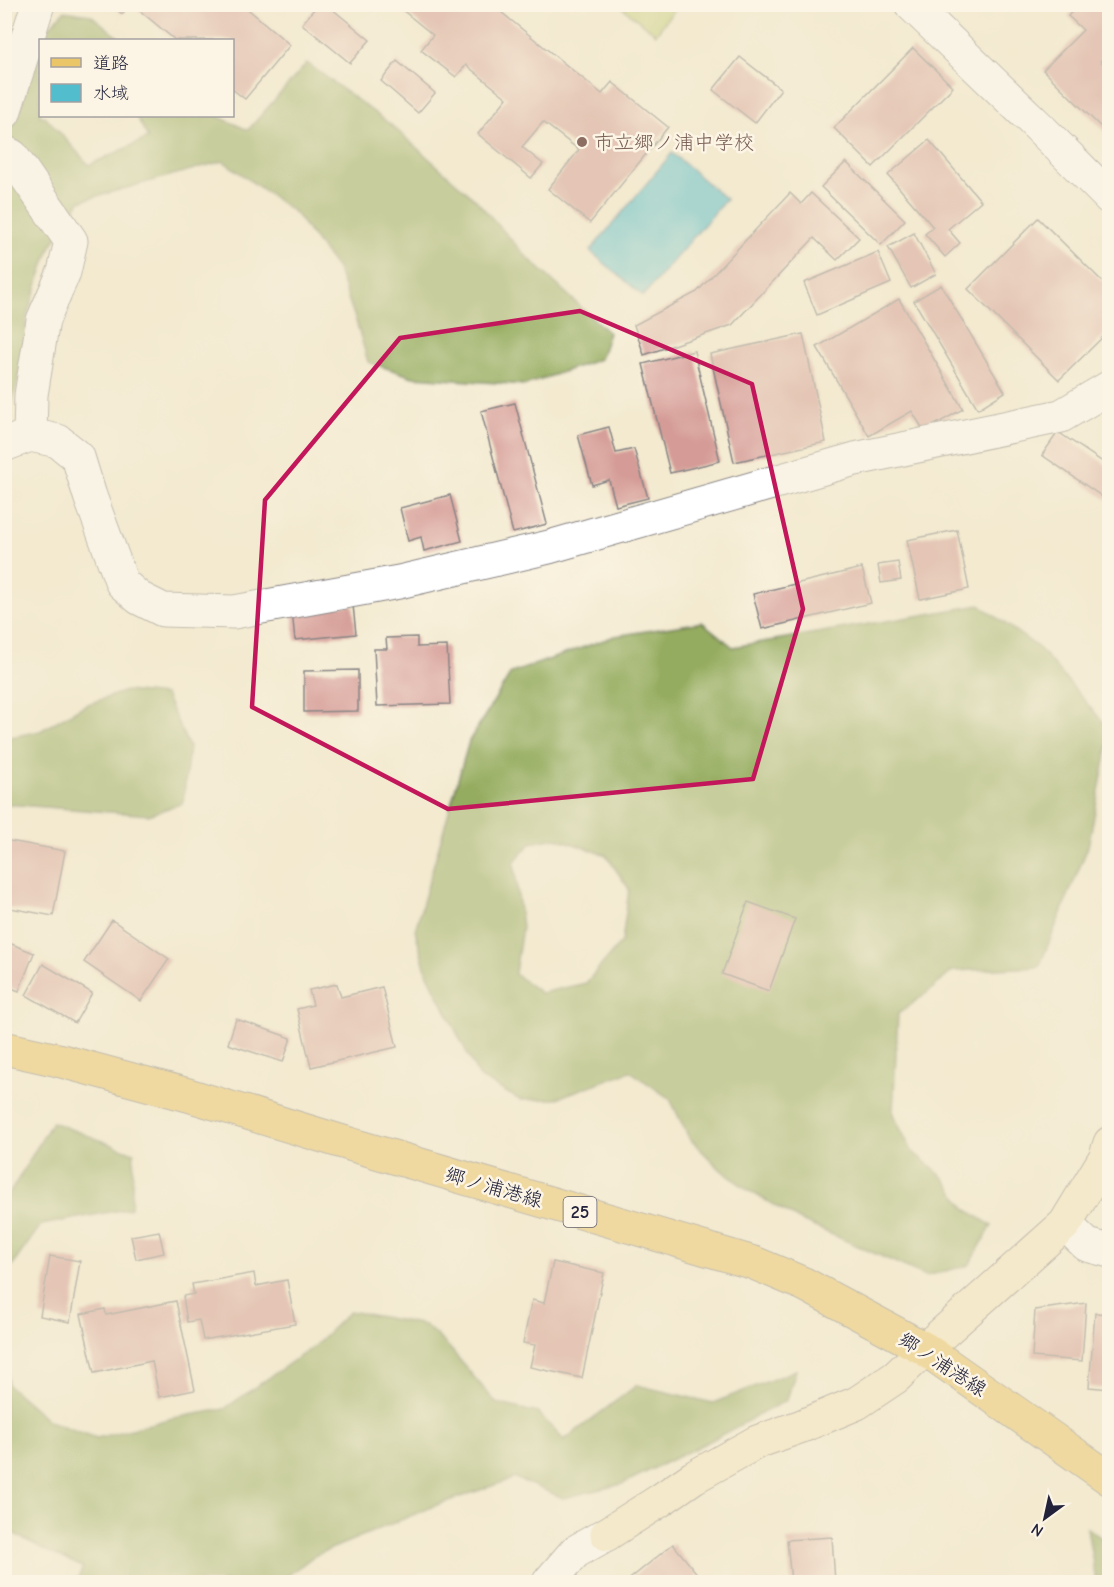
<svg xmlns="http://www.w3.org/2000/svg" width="1114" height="1587" font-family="'Comic Neue','Klee One',sans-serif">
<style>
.green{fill:#bbc86a;stroke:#6e7552;stroke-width:1.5}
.forest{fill:#94ac5e;stroke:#5b674c;stroke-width:1.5;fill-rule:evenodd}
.water{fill:#51bdcd;stroke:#3a7084;stroke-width:1.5}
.building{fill:#d59c97}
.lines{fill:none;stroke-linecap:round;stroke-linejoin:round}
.street-casing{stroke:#8a8686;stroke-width:35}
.secondary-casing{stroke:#8a8686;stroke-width:35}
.primary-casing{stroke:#8a8686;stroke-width:35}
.street{stroke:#fff;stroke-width:33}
.secondary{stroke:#f7e8c3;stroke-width:33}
.primary{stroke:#ebc669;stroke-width:33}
.marked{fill:none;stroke:#c2185b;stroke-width:4.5;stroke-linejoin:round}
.education-dot{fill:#8d6e63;stroke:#fcf5e5;stroke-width:2}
.labels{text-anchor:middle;stroke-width:5;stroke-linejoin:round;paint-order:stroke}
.shield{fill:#fcf5e5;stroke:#63616e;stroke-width:1.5}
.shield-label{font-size:18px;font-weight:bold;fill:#22223b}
.education-label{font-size:20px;fill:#785e54;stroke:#fcf5e5;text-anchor:start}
.street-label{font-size:20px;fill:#22223b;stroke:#fcf5e5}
</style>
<rect width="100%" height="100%" fill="#fcf5e5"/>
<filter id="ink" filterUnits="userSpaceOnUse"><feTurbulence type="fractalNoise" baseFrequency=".0167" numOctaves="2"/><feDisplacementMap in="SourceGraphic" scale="12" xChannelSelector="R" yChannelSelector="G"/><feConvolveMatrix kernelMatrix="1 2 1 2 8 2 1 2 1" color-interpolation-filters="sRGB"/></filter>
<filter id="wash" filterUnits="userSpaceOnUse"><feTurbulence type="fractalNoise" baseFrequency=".008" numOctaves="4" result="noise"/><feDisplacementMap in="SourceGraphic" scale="24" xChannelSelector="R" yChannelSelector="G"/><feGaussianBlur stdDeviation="1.35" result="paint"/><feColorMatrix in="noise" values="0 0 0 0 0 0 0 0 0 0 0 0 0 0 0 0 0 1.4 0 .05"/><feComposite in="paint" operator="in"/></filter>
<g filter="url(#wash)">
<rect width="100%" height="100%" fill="#f3ead0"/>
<path class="green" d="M619,5H678L656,34Z"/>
<g class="forest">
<path d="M64,11L91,15L122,40H40V116H45L89,165L148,138L136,116H217L248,130L307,63L390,124L476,200L525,255L609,333L600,359L525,385L413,377L368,362L356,321L338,270L295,213L223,161L80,201L51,246L44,265L27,316L23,361L12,403L5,411V133L20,110L42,35Z"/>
<path d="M980,605L1040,649L1109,729V740L1088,847L1039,967L953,971L927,993L898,1014L893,1114L912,1151L944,1178L965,1208L992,1226L969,1265L926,1276L801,1221L748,1190L721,1170L689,1138L670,1099L630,1071L555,1099L520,1100L479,1077L426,971L415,930L469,741L511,673L615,636L702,622L733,647ZM556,838L606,855L629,889L622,941L586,983L541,993L515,974L522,927L514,862L531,843Z"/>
<path d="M126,691L165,695L189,747L183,803L149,815L5,804V738L40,731L85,705Z"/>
<path d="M52,1122L134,1153L131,1208L41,1225L5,1276V1201Z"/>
<path d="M4,1308L8,1385L49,1421L97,1438L173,1418L224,1409L313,1347L350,1311L425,1325L448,1346L496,1403L538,1413L564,1440L637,1385L713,1403L796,1370L787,1400L710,1441L622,1484L563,1498L515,1478L437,1505L314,1556L279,1582H76L83,1567L51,1553L5,1529Z"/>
<path d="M1087,1528L1109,1543V1582H1096Z"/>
</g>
<path class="water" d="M672,153L726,199L643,296L590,251Z"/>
<g id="blocks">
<g class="building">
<path d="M111,4H131L122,14Z"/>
<path d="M132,4H242L290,45L245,99L232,89V40H175Z"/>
<path d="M318,4H326L370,40L350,63L302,24Z"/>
<path d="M395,4H491L602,94L612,82L668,127L590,223L548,189L579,150L543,122L522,147L543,164L531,178L478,134L507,98L466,65L456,77L421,50L433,35Z"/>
<path d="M1079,4H1098L1110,16V55L1108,53L1100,61L1110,70V136L1043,70L1083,30L1068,16Z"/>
<path d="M913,48L953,87L873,167L834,128Z"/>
<path d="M740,57L781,89L755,123L713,90Z"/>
<path d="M397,61L435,93L418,113L381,81Z"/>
<path d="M929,140L981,201L948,229L960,243L945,257L925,234L933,227L888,175Z"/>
<path d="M846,162L905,220L881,245L821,187Z"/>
<path d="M790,193L801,204L811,193L859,238L837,260L814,238L732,325L644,355L634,325L697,292Z"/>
<path d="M1038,218L1110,289V330L1059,380L968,289Z"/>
<path d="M914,233L936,274L911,288L888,247Z"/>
<path d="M878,252L891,283L817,315L804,283Z"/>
<path d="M941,285L1005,392L978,409L914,301Z"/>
<path d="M899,299L963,409L924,431L912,411L869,436L817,347Z"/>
<path d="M803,334L826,442L734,462L710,354Z"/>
<path d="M694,351L720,461L670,473L643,364Z"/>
<path d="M515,403L547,524L513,533L481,411Z"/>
<path d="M609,427L616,453L634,449L648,498L616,506L609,480L592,485L578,435Z"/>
<path d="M1058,432L1110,467V502L1042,455Z"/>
<path d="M450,495L462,541L424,551L421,537L408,541L400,508Z"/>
<path d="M957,530L969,589L920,599L907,540Z"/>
<path d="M898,562L901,580L881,583L878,565Z"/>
<path d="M862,568L871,603L762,629L753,594Z"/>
<path d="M353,605L356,634L295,640L292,611Z"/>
<path d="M417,637V647L447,646L450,704L377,706L374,649H387L386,638Z"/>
<path d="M358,670V711L304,712V671Z"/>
<path d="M4,840L65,851L53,916L4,907Z"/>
<path d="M748,902L795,919L769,991L722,974Z"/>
<path d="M112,920L169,959L141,1001L84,962Z"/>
<path d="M4,941L34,953L19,991L4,985Z"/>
<path d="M43,964L92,993L75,1023L26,995Z"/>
<path d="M337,984L341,997L382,987L397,1047L311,1067L297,1009L313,1005L309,990Z"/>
<path d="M236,1019L291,1038L283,1062L228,1044Z"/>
<path d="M159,1231L164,1253L136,1259L131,1236Z"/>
<path d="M50,1256L80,1261L70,1322L40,1316Z"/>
<path d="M553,1262L604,1273L582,1378L530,1367L535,1345L523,1343L532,1300L544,1303Z"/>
<path d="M254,1273L256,1286L287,1280L295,1324L203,1340L199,1320L187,1322L183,1296L194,1294L192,1284Z"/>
<path d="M176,1301L195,1390L159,1397L152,1361L94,1373L81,1314L105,1309L106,1315Z"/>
<path d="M1086,1303L1082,1361L1032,1357L1035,1310Z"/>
<path d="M1095,1313L1110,1314V1389L1089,1387Z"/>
<path d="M832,1537L835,1582H791L787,1540Z"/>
<path d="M673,1544L699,1576L691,1582H626Z"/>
</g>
</g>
</g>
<g filter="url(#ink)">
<use href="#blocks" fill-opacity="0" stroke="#8a8686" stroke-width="1.5"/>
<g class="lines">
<g class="street-casing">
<g id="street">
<path d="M911,4L1037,125L1110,198"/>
<path d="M4,113L38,4"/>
<path d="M4,152L12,156L71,241L64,272L43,320L31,395L30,435"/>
<path d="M4,445L30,435L58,441L78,457L90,496L122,583L139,598L163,610L234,612L399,582L549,547L855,459L1061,416L1110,387"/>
<path d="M1065,1224L1087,1245L1110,1251"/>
<path d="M549,1582L575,1552L607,1534"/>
</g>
</g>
<g class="secondary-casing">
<path id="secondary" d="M607,1534L659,1501L694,1477L757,1442L802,1426L857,1403L896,1377L925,1349L1065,1224L1105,1158L1110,1143"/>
</g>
<g class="primary-casing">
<path id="primary" d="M4,1048L58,1060L188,1095L356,1146L754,1263L804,1284L925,1349L1110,1479"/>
</g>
<use href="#street" class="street"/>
<use href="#secondary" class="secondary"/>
<use href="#primary" class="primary"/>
</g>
</g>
<path d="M0 0H1114V1587H0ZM580,311L752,384L803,609L753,779L448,809L252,707L265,500L400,338Z" fill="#f3ead0" fill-opacity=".55" fill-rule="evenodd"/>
<path class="marked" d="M580,311L752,384L803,609L753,779L448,809L252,707L265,500L400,338Z"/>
<circle class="education-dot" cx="582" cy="142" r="6"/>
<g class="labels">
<rect class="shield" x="563.5" y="1197" width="33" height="30" rx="4.5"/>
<g class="shield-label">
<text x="580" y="1218">25</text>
</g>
<g class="education-label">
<text x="594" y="149">市立郷ノ浦中学校</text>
</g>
<g class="street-label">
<text transform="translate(494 1187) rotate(16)" y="7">郷ノ浦港線</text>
<text transform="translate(943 1364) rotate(33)" y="7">郷ノ浦港線</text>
</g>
</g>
<rect width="1114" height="1587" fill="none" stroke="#fcf5e5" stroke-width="24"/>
<rect x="39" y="39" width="195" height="78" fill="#fcf5e5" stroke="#a5a1a1" stroke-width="1.5"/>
<rect x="51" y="58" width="30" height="9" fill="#ebc669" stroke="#a5a1a1" stroke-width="1.5"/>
<text x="93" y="69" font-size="18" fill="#22223b">道路</text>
<rect x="51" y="84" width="30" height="18" fill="#51bdcd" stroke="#a5a1a1" stroke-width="1.5"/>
<text x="93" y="99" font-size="18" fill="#22223b">水域</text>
<g transform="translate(1045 1518) rotate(213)" stroke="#fcf5e5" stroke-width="4.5" paint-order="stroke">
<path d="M0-4.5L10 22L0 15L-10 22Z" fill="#22223b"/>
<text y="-9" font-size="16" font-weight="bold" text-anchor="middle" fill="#22223b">N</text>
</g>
</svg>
